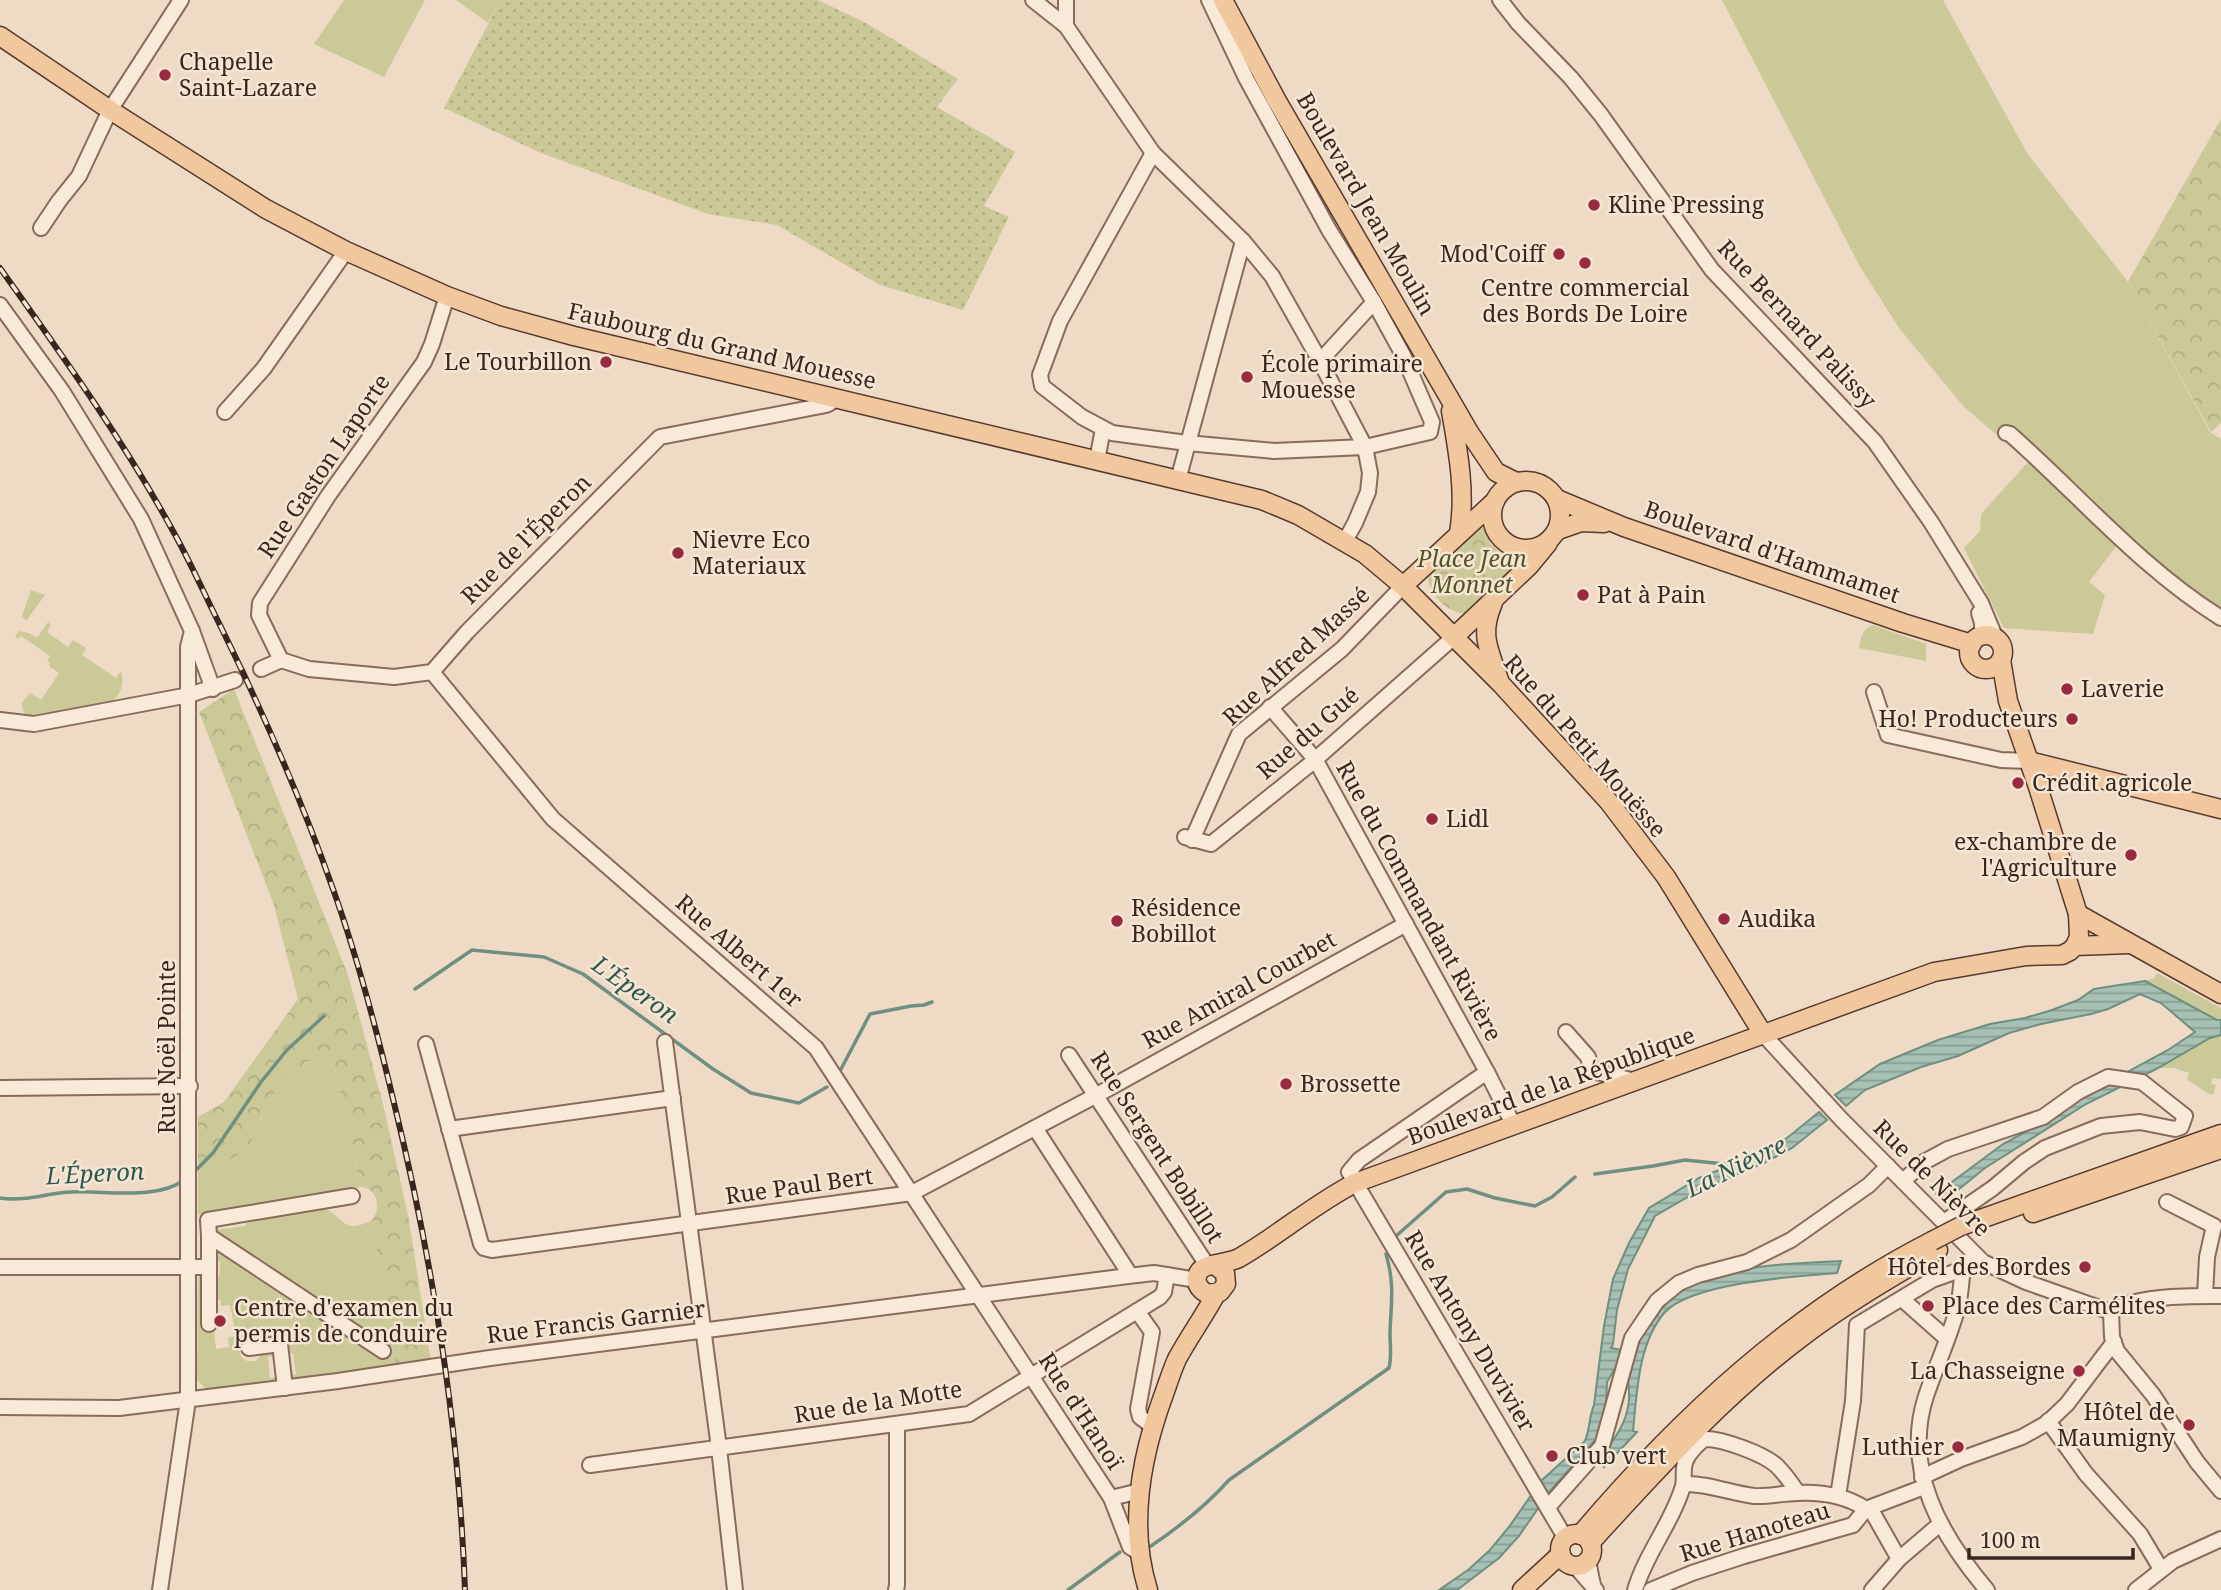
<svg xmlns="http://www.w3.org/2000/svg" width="2221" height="1590" font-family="'Noto Serif',serif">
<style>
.grass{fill:#ccc999}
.forest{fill:url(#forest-crowns)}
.garden{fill:url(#garden-dots)}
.water{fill:url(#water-rules);stroke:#6d9081;stroke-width:2}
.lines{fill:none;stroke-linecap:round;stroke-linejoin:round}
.stream{stroke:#6d9081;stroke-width:3.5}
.minor-tunnel{stroke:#cab6a4;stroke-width:14;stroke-dasharray:14 7;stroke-linecap:butt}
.minor-casing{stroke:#896b5b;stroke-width:18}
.major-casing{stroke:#573a2f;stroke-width:21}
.minor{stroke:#f9e9d8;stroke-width:14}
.major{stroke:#f1c79d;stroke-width:18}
.rail-casing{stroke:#39271f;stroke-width:6}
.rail{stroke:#f5e6d4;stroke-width:3.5;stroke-dasharray:10;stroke-linecap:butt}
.major-bridge-casing{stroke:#573a2f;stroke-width:21;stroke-linecap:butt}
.major-bridge{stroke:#f1c79d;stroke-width:18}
.poi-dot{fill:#982b40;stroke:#f5e6d4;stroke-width:2.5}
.labels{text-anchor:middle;stroke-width:5;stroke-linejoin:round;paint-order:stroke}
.poi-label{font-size:23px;fill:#39271f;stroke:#f5e6d4;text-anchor:start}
.street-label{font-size:23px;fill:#39271f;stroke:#f5e6d4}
.park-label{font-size:23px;font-style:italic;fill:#525526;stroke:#f5e6d4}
.water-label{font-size:24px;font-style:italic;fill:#2e594e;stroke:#f5e6d4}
</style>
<defs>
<pattern id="forest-crowns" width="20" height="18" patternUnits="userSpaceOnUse" patternTransform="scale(1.75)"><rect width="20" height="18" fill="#ccc999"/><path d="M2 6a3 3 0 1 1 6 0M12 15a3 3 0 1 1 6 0" fill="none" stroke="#b0ad83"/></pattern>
<pattern id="garden-dots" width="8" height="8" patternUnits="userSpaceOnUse" patternTransform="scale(1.75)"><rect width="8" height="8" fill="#ccc999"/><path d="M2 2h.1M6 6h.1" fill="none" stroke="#b0ad83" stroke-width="1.8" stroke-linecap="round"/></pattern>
<pattern id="water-rules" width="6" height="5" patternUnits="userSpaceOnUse" patternTransform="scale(1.75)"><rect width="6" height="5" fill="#a7c1b4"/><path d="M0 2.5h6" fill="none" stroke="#899d92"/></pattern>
</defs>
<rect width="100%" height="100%" fill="#eedac5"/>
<g class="grass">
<path d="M344,0H425L384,77L314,44Z"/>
<path d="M456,0H501L488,23Z"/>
<path d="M1722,0H1943L2027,153L2128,282L2210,432L2221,439V612L2193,594L2124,536L2089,582L2105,595L2093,634L2004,628L1964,548L1980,531L1981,514L2028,462L1964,407L1899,328L1859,265Z"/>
<path d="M31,590L45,595L26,621L22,616Z"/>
<path d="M48,622L51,625L47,632L68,647L73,640L86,648L82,655L116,678L121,671C125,683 121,695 111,702L28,716C23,713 22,709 22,703L30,693L41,700L59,673L49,666L50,663L47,661L50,656L21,636L18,639L15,637L19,631L29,633L37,638Z"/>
<path d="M1873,625L1926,644V661L1859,648C1861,637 1862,629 1873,625Z"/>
<path d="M2157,973L2221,1008V1020L2218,1021L2145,981L2154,978Z"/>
<path d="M2217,1035H2221V1079L2213,1078L2211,1084L2216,1085L2213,1095C2202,1092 2197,1084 2187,1080L2189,1073L2174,1068H2158L2192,1047Z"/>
<path d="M333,1059L361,1187L198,1215V1176L248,1150L263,1112L283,1078L310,1060Z"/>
<path d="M321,1207C346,1216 341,1236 372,1220L395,1366L291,1380L289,1376L296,1374L293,1353L289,1354L287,1326L235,1330L230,1305L221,1306V1300L211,1302V1278H219L220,1262L211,1260L210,1246L387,1358L392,1349L217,1236L214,1230L245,1226L249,1219Z"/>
<path d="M202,1273L203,1330L214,1331L216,1349L229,1347L228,1337L283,1330V1341L265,1343C256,1336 251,1333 241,1339L238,1345L241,1357L247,1361H256L264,1351L276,1349L277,1355L268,1357L270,1378L278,1377V1382L208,1391L197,1380L198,1274Z"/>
</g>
<g class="forest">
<path d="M2221,119V423L2211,432L2128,282Z"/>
<path d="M1481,526L1485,530L1490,543L1515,567L1466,613C1449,615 1427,593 1428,576Z"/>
<path d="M234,689L348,975L384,1108L409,1220L431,1362L395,1366L372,1220C382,1208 377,1188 361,1187L333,1059L310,1060L284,1078L263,1112L248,1150L198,1176V1117L224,1102L298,999L274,905L199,712Z"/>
</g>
<path class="garden" d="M501,0H818L866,23L958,79L937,107L1015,152L984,206L1009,217L963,310L880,285L777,225L708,214L541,153L444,108Z"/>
<g class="water">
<path d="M2145,981L2217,1020H2221V1035L2210,1038L2158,1068L2086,1104L1985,1168L1943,1202L1936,1194L2003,1144L2040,1124L2072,1102L2168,1050L2195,1032L2161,1003L2140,994L2108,1009L2091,1014L2041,1024L2009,1033L1958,1056L1921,1067L1865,1090L1846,1106L1835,1095L1880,1064L1938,1040L1990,1024L2025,1018L2052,1010L2078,1000L2094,989Z"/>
<path d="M1819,1112L1827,1120L1792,1148L1766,1162L1700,1190L1655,1216L1628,1269L1617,1310L1613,1344L1611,1348L1622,1350L1620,1360L1607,1382L1606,1407L1598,1437L1550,1491L1519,1536L1499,1558L1457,1590H1439L1468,1570L1490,1550L1509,1527L1541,1481L1585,1441C1590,1429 1589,1417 1594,1405L1604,1326L1613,1279L1629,1243L1649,1208L1699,1178L1766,1151L1787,1138Z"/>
<path d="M1841,1261L1837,1273C1796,1276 1693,1283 1665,1312C1638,1343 1637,1392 1633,1431L1637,1432L1604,1467L1598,1461C1612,1442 1627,1425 1629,1400C1630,1392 1627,1382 1629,1374C1629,1367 1632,1360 1634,1353C1657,1264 1768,1265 1841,1261Z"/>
</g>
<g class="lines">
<g class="stream">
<path d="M415,989L472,950L544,957L583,974L713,1069L751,1093L799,1103L827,1087"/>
<path d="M840,1071L870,1014L911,1006L924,1005L932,1002"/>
<path d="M193,1173L213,1153L261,1082L287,1050L324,1016"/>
<path d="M1595,1174L1653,1166L1685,1160L1734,1165"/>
<path d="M0,1198C25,1202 47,1193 71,1192C104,1190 156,1201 184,1180"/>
<path d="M1396,1236L1446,1192L1467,1189L1495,1198L1535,1206L1552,1197L1575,1177"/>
<path d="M1151,1546C1179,1527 1206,1506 1229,1480L1389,1368C1392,1355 1390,1346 1390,1333C1391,1302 1395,1285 1386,1254"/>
<path d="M1068,1590L1120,1552"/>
</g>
<path class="minor-tunnel" d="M235,680L261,669"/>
<g class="minor-casing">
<g id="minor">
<path d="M1033,0L1066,26"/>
<path d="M1066,0V26L1153,153L1243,241L1272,276L1320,361L1365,447L1370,473L1368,492L1355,523L1345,541"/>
<path d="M1500,0L1518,23L1571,78L1601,115L1712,270L1875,442L1931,522L1981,603L1996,639"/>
<path d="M1153,153L1060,321L1040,375L1042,386L1082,417L1112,433L1187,443L1274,451L1365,447L1430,432L1432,422L1403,355L1374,302L1329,230L1246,78L1209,0"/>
<path d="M41,228L59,201L79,176L110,110L181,0"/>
<path d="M0,305L62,391L141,519L192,631L188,647V1400L160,1590"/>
<path d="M1320,361L1374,302"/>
<path d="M225,412L264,368L346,251"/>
<path d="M2006,433L2010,434C2080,496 2142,569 2221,618"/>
<path d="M1097,460L1103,429"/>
<path d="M1178,480L1243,241"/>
<path d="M1979,613L1982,623V636"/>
<path d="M192,631L213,689"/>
<path d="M281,660L309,669L394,677L432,672L467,632L660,437L826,405L830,403L832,397"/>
<path d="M281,660L259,615L260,603L328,496L424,362L432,344L447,296"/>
<path d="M261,669L281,660"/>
<path d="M432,672L553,819L816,1048L1111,1498L1130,1547L1140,1553"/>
<path d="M1874,692L1888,735L2001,760L2029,761"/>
<path d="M1270,707L1315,759L1487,1072L1514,1126"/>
<path d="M0,720L34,724L189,695L235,680"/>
<path d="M1185,837L1211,844L1309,765L1454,637"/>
<path d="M1192,840L1239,734L1342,649L1403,586"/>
<path d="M1566,1032L1588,1057L1592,1071L1636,1081"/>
<path d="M1763,1034L1841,1119L1983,1262L2026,1282L2111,1312"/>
<path d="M665,1042L719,1448L735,1590"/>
<path d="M426,1044L481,1244L484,1248L492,1250L912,1193L1095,1096L1406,924"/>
<path d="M1069,1055L1207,1265"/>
<path d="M1487,1072L1359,1160L1349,1172L1566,1539"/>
<path d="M0,1088L190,1086"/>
<path d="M1035,1128L1127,1270L1128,1276"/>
<path d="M449,1129L673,1098"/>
<path d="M1903,1181L1924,1162L1948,1149L2043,1117L2078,1092L2108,1077L2142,1082L2185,1116L2181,1127L2175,1129L2140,1122L2101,1126L2045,1148L2024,1162L1993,1188L1944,1222"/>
<path d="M352,1196L208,1220L209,1236L383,1351"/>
<path d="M2167,1202L2214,1226"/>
<path d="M0,1267H209"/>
<path d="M1963,1269C1961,1281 1961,1294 1958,1306C1950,1337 1936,1366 1926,1396C1902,1469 1941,1536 1987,1590"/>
<path d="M2205,1296L2207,1257L2214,1226"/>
<path d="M1902,1299L1947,1339"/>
<path d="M1137,1311L1152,1332L1138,1409L1140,1417L1152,1426"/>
<path d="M2111,1312L2112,1337L2117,1351L2153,1395L2197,1462L2221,1491"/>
<path d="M2111,1312C2133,1295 2193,1296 2221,1296"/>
<path d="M209,1324V1236"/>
<path d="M249,1348L280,1344L285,1388"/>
<path d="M0,1407L119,1408L338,1381L490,1358L1128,1276L1154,1273L1197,1280"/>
<path d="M2048,1421L2086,1474L2140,1534L2161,1569"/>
<path d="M590,1465L969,1414L1160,1297L1164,1292L1167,1275"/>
<path d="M1922,1477L1961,1459L2022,1437L2047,1423L2067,1404L2114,1342"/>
<path d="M1684,1484C1707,1483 1730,1493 1754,1496C1768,1497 1783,1493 1798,1493C1821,1492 1846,1496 1866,1509L1924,1487"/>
<path d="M1838,1496L1853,1401L1857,1325L1932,1280L1963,1269L1967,1262"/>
<path d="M1111,1498L1140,1491"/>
<path d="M1548,1507L1602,1446L1632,1338L1657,1301L1679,1283L1698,1275L1747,1262L1791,1240L1869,1185L1888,1166"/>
<path d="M1870,1508L1899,1559"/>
<path d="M1588,1561L1593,1585"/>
<path d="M1575,1566L1596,1590"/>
<path d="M896,1590L897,1585V1424"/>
<path d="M1635,1590C1646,1553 1672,1523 1683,1486C1685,1477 1682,1468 1686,1460C1690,1451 1697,1445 1704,1439C1721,1438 1764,1454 1777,1466C1785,1474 1792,1484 1798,1493"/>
<path d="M1651,1590L1692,1573L1744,1556L1853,1525L1866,1509"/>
<path d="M1872,1590L1899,1559L1940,1524"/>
<path d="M2136,1590L2173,1561L2221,1539"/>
</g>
</g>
<g class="major-casing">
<g id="major">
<path d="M1223,0L1277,101L1469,432L1496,472L1516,482"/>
<path d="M0,36L110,110L266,209L346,251L447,296L501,316L574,336L1262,500L1298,515L1365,554L1403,586L1501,684L1609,802L1666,877L1763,1034"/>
<path d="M1451,411C1458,451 1466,493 1459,533"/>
<circle cx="1526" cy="515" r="34"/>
<path d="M1557,499L1624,527L1903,623L1972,644"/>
<path d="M1558,530L1581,522L1604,523"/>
<path d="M1403,586L1495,501"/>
<path d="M1493,603C1479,635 1489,649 1499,680"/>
<circle cx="1986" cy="652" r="17"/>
<path d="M1454,637L1529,566L1548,543"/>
<path d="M2001,660L2008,701L2038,787L2078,914L2079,937L2075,946"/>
<path d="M2029,761L2221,809"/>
<path d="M2078,914L2221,994"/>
<path d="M2033,1213L2221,1149"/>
<path d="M1961,1226L2221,1134"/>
<path d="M1215,1265L1225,1273L1226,1284L1220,1292L1208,1294C1199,1290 1193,1281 1199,1272C1204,1263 1227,1264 1239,1258C1279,1235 1314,1204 1355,1183L1934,972L2026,956L2062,955L2070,951L2075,946L2129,944"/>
<circle cx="1576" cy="1550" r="16"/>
<path d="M1580,1535C1680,1417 1793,1312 1932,1241"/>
<path d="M1590,1543C1657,1470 1723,1396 1803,1336C1845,1304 1892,1277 1938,1250"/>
<path d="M1148,1590C1128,1526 1141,1456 1164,1394C1168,1383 1172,1370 1177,1359C1189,1337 1204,1316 1216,1294"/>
<path d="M1522,1590L1561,1554"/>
</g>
</g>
<use href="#minor" class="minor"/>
<use href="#major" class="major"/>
<g class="rail-casing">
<path id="rail" d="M0,268C61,354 122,438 173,531C187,556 199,582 211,607C257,699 299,792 333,889C358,959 377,1031 394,1103C433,1263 459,1425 465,1590"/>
</g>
<use href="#rail" class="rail"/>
<g class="major-bridge-casing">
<path id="major-bridge" d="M1932,1241L1961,1226"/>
</g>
<use href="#major-bridge" class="major-bridge"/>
</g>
<g class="poi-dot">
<circle cx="165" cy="75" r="7"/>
<circle cx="1594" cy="205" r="7"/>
<circle cx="1559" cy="254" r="7"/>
<circle cx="1585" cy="263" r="7"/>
<circle cx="606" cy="362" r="7"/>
<circle cx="1247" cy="377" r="7"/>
<circle cx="678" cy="553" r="7"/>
<circle cx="1583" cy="595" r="7"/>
<circle cx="2067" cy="689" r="7"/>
<circle cx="2072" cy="719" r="7"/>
<circle cx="2018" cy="783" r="7"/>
<circle cx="1432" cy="819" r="7"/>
<circle cx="2131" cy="855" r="7"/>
<circle cx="1724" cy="919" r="7"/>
<circle cx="1117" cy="921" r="7"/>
<circle cx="1286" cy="1084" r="7"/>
<circle cx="2085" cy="1267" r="7"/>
<circle cx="1928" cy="1306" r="7"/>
<circle cx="220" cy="1321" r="7"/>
<circle cx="2079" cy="1371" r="7"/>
<circle cx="2189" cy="1425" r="7"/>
<circle cx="1958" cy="1447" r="7"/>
<circle cx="1552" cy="1456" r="7"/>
</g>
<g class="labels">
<g class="poi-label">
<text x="179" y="70">Chapelle<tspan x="179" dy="26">Saint-Lazare</tspan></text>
<text x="1608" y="213">Kline Pressing</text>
<text x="1545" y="262" text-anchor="end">Mod'Coiff</text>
<text x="1585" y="296" text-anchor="middle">Centre commercial<tspan x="1585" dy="26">des Bords De Loire</tspan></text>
<text x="592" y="370" text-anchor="end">Le Tourbillon</text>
<text x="1261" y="372">École primaire<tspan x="1261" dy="26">Mouesse</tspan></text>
<text x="692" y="548">Nievre Eco<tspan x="692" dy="26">Materiaux</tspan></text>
<text x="1597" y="603">Pat à Pain</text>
<text x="2081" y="697">Laverie</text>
<text x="2058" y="727" text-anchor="end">Ho! Producteurs</text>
<text x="2032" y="791">Crédit agricole</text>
<text x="1446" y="827">Lidl</text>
<text x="2117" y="850" text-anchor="end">ex-chambre de<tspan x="2117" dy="26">l'Agriculture</tspan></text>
<text x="1131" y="916">Résidence<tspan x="1131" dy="26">Bobillot</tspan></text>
<text x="1738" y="927">Audika</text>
<text x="1300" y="1092">Brossette</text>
<text x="2071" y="1275" text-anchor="end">Hôtel des Bordes</text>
<text x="1942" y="1314">Place des Carmélites</text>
<text x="234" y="1316">Centre d'examen du<tspan x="234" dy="26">permis de conduire</tspan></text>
<text x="2065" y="1379" text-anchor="end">La Chasseigne</text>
<text x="2175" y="1420" text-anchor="end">Hôtel de<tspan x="2175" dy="26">Maumigny</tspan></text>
<text x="1944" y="1455" text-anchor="end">Luthier</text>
<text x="1566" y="1464">Club vert</text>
</g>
<g class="street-label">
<text transform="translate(1366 204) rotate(60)" y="8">Boulevard Jean Moulin</text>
<text transform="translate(1797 324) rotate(47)" y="8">Rue Bernard Palissy</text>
<text transform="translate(722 346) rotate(13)" y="8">Faubourg du Grand Mouesse</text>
<text transform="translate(324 466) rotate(-56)" y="8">Rue Gaston Laporte</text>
<text transform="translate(526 539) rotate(-45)" y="8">Rue de l'Éperon</text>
<text transform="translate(1772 552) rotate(19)" y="8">Boulevard d'Hammamet</text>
<text transform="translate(1296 656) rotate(-43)" y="8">Rue Alfred Massé</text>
<text transform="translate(1308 733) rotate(-41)" y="8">Rue du Gué</text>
<text transform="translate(1585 746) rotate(49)" y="8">Rue du Petit Mouësse</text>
<text transform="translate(1419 901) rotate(61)" y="8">Rue du Commandant Rivière</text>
<text transform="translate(739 951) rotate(41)" y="8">Rue Albert 1er</text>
<text transform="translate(1239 990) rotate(-29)" y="8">Rue Amiral Courbet</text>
<text transform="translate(167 1047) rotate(-90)" y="8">Rue Noël Pointe</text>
<text transform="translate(1551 1086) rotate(-20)" y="8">Boulevard de la République</text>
<text transform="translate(1157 1147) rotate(57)" y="8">Rue Sergent Bobillot</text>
<text transform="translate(1932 1178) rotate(45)" y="8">Rue de Nièvre</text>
<text transform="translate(799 1186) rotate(-8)" y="8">Rue Paul Bert</text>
<text transform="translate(596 1322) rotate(-7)" y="8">Rue Francis Garnier</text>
<text transform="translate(1470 1331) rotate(59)" y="8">Rue Antony Duvivier</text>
<text transform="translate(878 1402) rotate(-9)" y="8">Rue de la Motte</text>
<text transform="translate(1081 1411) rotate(57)" y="8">Rue d'Hanoï</text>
<text transform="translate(1755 1532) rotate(-17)" y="8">Rue Hanoteau</text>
</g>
<g class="park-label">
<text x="1472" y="567">Place Jean<tspan x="1472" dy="26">Monnet</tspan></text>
</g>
<g class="water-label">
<text transform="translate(635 990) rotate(35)" y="8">L'Éperon</text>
<text transform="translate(1736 1167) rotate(-26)" y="8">La Nièvre</text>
<text transform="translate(95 1174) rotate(-3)" y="8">L'Éperon</text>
</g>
</g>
<path d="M1969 1548v10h164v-10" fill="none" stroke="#39271f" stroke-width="3.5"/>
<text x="1980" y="1548" font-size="21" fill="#39271f" stroke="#f5e6d4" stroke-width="5" paint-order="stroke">100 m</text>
</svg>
